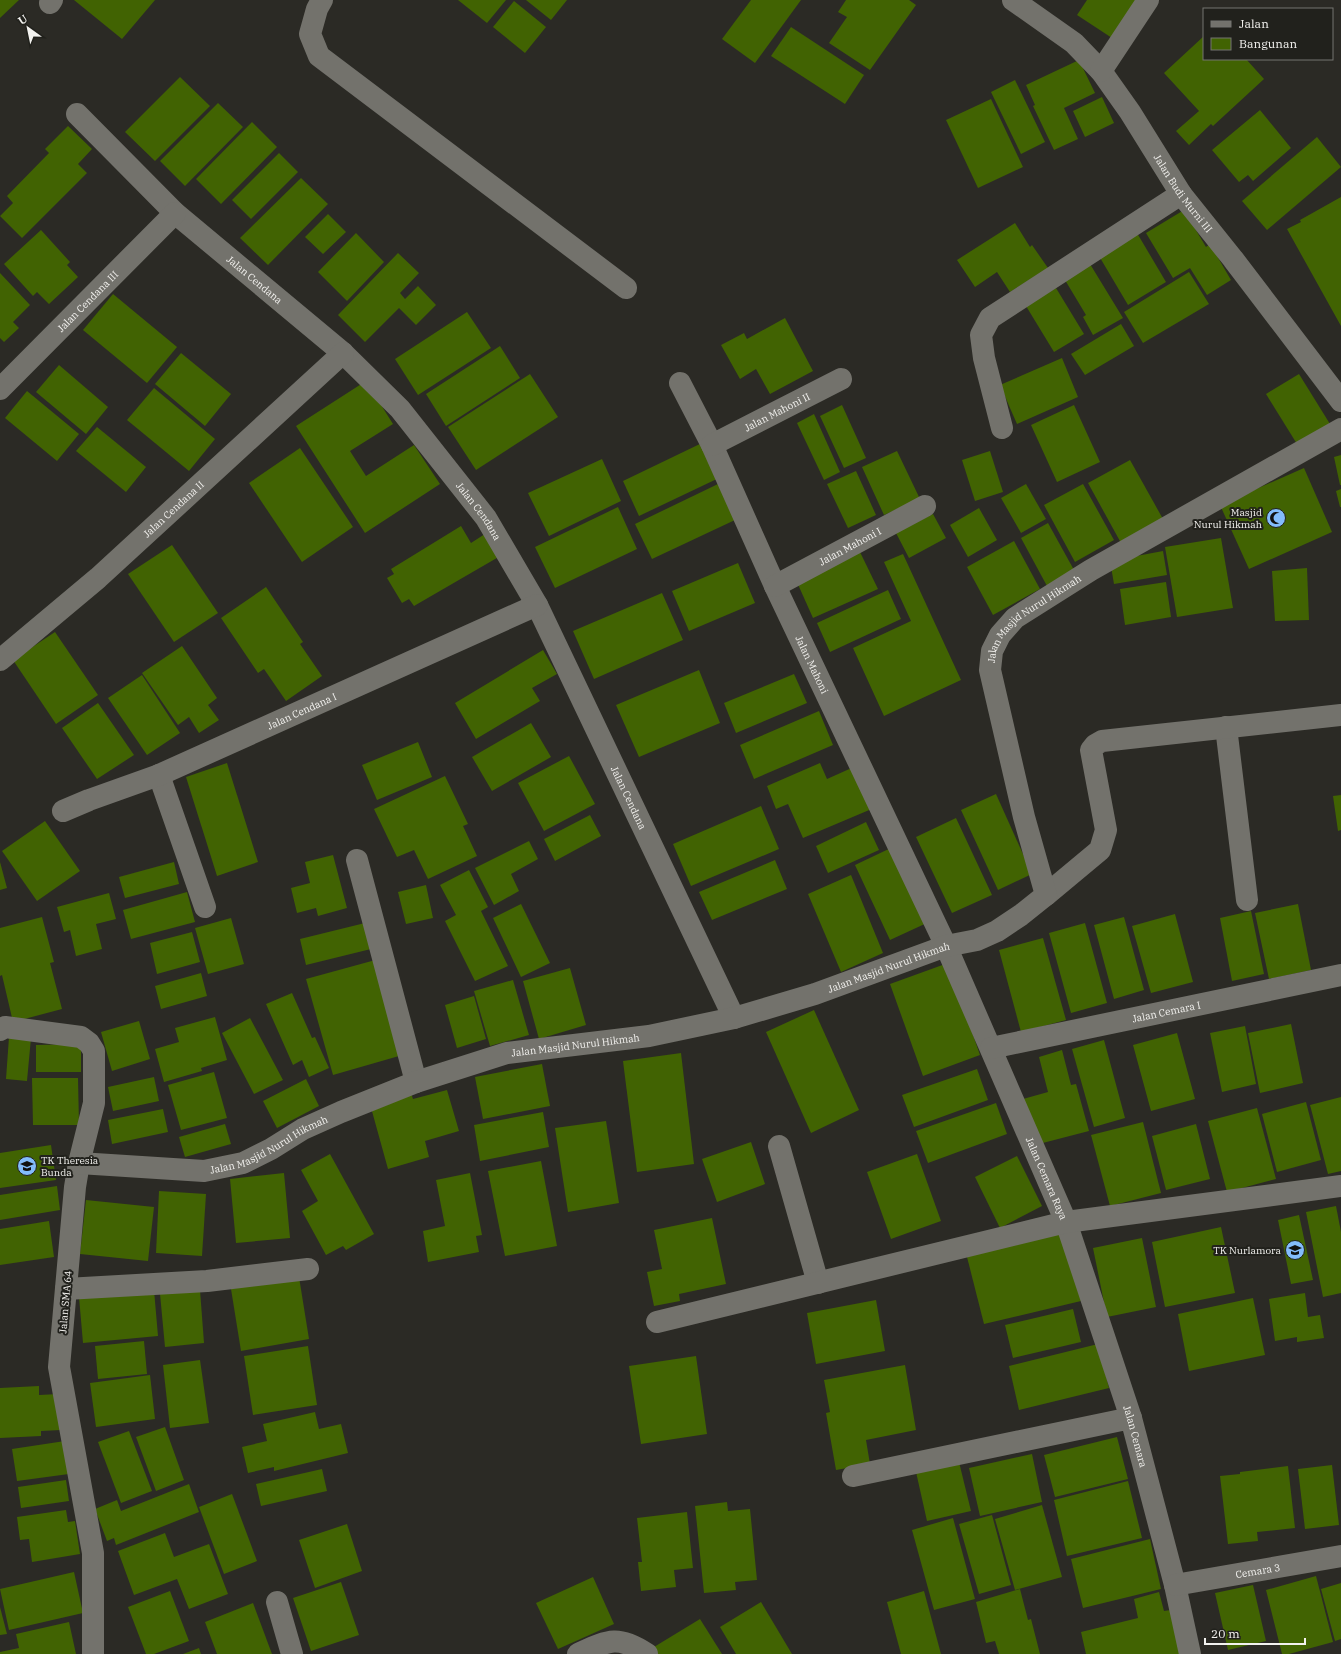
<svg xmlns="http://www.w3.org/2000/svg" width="1341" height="1654" font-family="'IBM Plex Serif',serif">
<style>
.building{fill:#416302}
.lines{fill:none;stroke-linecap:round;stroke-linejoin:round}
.minor{stroke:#73726c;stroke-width:22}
.labels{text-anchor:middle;stroke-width:4;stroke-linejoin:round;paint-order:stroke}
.street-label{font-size:10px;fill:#f3f2ef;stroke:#21211c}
.poi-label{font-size:10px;fill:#f3f2ef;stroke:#21211c;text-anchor:end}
</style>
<rect width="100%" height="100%" fill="#2b2a25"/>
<g class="building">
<path d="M0,0H19L0,18Z"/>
<path d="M74,0H155L122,39Z"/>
<path d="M458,0H506L487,23Z"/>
<path d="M526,0H567L551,20Z"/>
<path d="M751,0H801L755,63L722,39Z"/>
<path d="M846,0H909L916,5L870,70L829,43L847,17L838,12Z"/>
<path d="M1087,0H1136L1112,38L1077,15Z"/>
<path d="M514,1L546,27L525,53L493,27Z"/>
<path d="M791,27L864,75L845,104L771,56Z"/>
<path d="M1204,36V59H1246L1264,79L1213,126L1211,124L1189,145L1176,131L1199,111L1164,73Z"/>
<path d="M1079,60L1095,93L1064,108L1078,139L1054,150L1033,106L1035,105L1026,85Z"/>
<path d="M180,77L210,106L155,161L125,132Z"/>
<path d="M1015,80L1045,142L1021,154L991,92Z"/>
<path d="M1102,97L1114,123L1085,137L1073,111Z"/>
<path d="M991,99L1023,167L978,188L946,120Z"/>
<path d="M218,103L243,127L185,186L160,161Z"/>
<path d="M1260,110L1291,148L1253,181L1248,175L1239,182L1212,150Z"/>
<path d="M252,122L277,147L221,204L196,179Z"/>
<path d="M68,126L92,149L78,164L87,173L22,238L0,216L13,203L7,196L49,153L45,149Z"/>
<path d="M1317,137L1341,167L1267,230L1242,201Z"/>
<path d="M279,153L298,172L251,219L232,200Z"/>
<path d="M301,178L328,204L268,265L240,238Z"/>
<path d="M1341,197V326L1287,229L1301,222L1300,220Z"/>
<path d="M1184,210L1206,247L1210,244L1231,280L1207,295L1190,268L1173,278L1146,233Z"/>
<path d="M328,214L346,232L323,254L305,237Z"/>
<path d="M1015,223L1030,247L1032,245L1048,268L1010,292L997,272L975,287L957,260Z"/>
<path d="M41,230L70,262L67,265L78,277L49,304L37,292L33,296L4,264Z"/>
<path d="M356,233L384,262L347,301L318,272Z"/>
<path d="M1137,233L1166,282L1128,305L1099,256Z"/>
<path d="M398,253L419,273L400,293L405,299L418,286L436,305L416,325L399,308L365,342L338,315Z"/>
<path d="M1090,264L1123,318L1093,335L1083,317L1086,315L1065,280Z"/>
<path d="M1189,272L1209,304L1143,343L1124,312Z"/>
<path d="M0,273L30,305L13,322L19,328L4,342L0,338Z"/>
<path d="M1056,288L1084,334L1054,352L1026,306Z"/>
<path d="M113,294L177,347L147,383L83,330Z"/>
<path d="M467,312L491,348L418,395L395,359Z"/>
<path d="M785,318L813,371L770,394L756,369L740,379L721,345L744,333L747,339Z"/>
<path d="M1121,324L1134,346L1085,375L1071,354Z"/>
<path d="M500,346L520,378L446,426L426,394Z"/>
<path d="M181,353L231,394L205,426L155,384Z"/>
<path d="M1062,358L1078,397L1017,424L1000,385Z"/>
<path d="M59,365L108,407L86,434L36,392Z"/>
<path d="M530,374L558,417L476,470L448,427Z"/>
<path d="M1299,374L1330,424L1297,444L1266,394Z"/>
<path d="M366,381L393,424L350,451L366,476L414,445L440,484L365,533L296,426Z"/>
<path d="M154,388L215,439L189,471L127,420Z"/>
<path d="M27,391L79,434L57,461L5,418Z"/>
<path d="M842,405L866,458L844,468L820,416Z"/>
<path d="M1074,405L1100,462L1057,482L1031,425Z"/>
<path d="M814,414L840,472L824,480L797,423Z"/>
<path d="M97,427L146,467L126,492L76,451Z"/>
<path d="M704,442L721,477L639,516L623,481Z"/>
<path d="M300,448L353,527L302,562L249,483Z"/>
<path d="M897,451L920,499L884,515L862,467Z"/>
<path d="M990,451L1003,492L975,501L962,460Z"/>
<path d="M1341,455V485H1340L1334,457Z"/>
<path d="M602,459L621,501L549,536L528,493Z"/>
<path d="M1130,460L1163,519L1121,543L1088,483Z"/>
<path d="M1304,468L1332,532L1249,569L1220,505Z"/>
<path d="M856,471L876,515L848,528L827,484Z"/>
<path d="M718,484L735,520L652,559L635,524Z"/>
<path d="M1026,484L1046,519L1021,533L1001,498Z"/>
<path d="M1083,484L1114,540L1075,562L1044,505Z"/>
<path d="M1341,489V507H1340L1336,491Z"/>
<path d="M618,507L637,549L555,588L535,547Z"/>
<path d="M979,508L997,540L968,557L950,525Z"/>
<path d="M933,514L946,538L909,558L896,533Z"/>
<path d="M1048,523L1074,570L1047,586L1021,538Z"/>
<path d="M461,526L471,543L488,532L502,555L414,606L409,599L402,603L387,578L394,574L391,569Z"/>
<path d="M1221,538L1233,608L1177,617L1165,547Z"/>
<path d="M1014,541L1040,589L993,615L967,567Z"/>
<path d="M172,545L218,613L174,642L128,574Z"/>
<path d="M859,550L878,589L813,618L796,580Z"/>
<path d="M1163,551L1167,575L1114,584L1110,561Z"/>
<path d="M903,554L961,680L884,716L853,648L911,621L884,562Z"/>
<path d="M738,563L755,603L689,631L672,591Z"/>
<path d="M1307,568L1309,620L1275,621L1272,571Z"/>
<path d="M1166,582L1171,617L1125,625L1120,589Z"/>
<path d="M266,587L303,642L300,644L322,676L286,701L264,669L258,673L221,618Z"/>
<path d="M888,590L901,619L830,652L817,623Z"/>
<path d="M662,593L683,640L594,679L573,631Z"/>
<path d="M55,632L98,695L56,724L13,660Z"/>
<path d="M182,646L217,698L208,705L219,720L199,733L189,717L178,725L142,673Z"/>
<path d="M543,650L557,674L532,688L540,701L476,739L455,703Z"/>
<path d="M699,670L720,723L639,757L616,705Z"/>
<path d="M794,674L807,703L736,733L724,703Z"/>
<path d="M142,675L180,733L147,755L108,698Z"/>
<path d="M98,703L134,755L97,779L62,728Z"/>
<path d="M819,711L833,745L754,779L740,745Z"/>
<path d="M531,723L551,757L492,791L472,757Z"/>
<path d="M418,742L432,777L377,800L362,765Z"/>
<path d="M569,756L595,804L544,831L518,783Z"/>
<path d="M227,763L258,862L217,876L186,777Z"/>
<path d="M820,763L827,779L856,766L874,808L803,838L788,804L776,809L767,786Z"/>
<path d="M445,776L468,824L463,826L477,856L428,879L414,850L397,857L374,809Z"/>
<path d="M996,794L1032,874L998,890L961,810Z"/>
<path d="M1341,795V830L1338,831L1333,796Z"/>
<path d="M761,806L779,849L691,886L673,844Z"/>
<path d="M590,815L601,836L555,861L544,839Z"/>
<path d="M956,818L992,895L952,913L916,837Z"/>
<path d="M45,821L80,871L37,901L2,851Z"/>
<path d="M866,822L879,850L828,873L816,846Z"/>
<path d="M529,841L538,859L511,874L519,891L494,905L475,868Z"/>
<path d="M895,846L929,922L890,940L855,865Z"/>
<path d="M333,855L347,908L318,916L316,908L297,913L291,888L310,883L305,862Z"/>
<path d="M775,860L787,889L712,920L699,892Z"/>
<path d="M0,862L7,888L0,890Z"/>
<path d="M174,862L179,884L125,898L119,877Z"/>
<path d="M469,870L488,907L481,911L508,966L475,981L445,921L456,915L440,885Z"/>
<path d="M851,875L883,953L841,972L808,894Z"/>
<path d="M426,885L433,918L406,924L398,892Z"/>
<path d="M187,892L195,922L131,939L123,910Z"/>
<path d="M109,893L116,919L96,924L102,949L76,956L70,930L64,932L57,907Z"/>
<path d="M521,904L550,963L521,977L493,918Z"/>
<path d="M1298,904L1311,970L1269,979L1255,913Z"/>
<path d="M1251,911L1264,974L1232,981L1220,918Z"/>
<path d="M1175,914L1193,982L1151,993L1132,926Z"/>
<path d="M42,917L54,962L50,963L62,1009L13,1022L2,975L0,976V928Z"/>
<path d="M1124,917L1144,990L1114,999L1094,925Z"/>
<path d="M231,918L244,964L208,974L195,928Z"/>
<path d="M365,923L371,949L306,965L300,939Z"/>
<path d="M1085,923L1107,1003L1071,1013L1049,933Z"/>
<path d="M192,932L200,962L157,974L150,943Z"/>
<path d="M1043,938L1066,1020L1021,1032L999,950Z"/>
<path d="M379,959L406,1054L333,1075L306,979Z"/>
<path d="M948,963L980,1055L923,1076L890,984Z"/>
<path d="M570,968L586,1025L539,1039L523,981Z"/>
<path d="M201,973L207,996L161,1009L155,986Z"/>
<path d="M513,980L529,1035L490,1046L474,991Z"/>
<path d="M292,993L312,1038L315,1037L329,1068L309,1077L302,1060L293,1065L266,1004Z"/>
<path d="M474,996L486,1039L457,1048L445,1005Z"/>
<path d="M814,1010L859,1110L811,1133L766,1032Z"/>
<path d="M215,1017L227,1060L201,1068L202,1071L164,1082L155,1049L179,1042L175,1028Z"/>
<path d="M250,1018L283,1080L254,1094L222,1033Z"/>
<path d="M139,1021L150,1059L112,1071L101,1032Z"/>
<path d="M1291,1024L1303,1083L1260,1093L1248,1033Z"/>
<path d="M1245,1026L1256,1084L1222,1092L1210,1033Z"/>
<path d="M1177,1033L1195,1099L1151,1111L1133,1045Z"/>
<path d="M9,1037L31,1038L27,1081L6,1079Z"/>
<path d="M1104,1040L1125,1118L1094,1127L1072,1049Z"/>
<path d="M81,1044V1072H36V1045Z"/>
<path d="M1062,1050L1071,1085L1076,1084L1089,1131L1035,1145L1023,1099L1048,1092L1039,1057Z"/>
<path d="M681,1053L694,1164L637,1172L623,1061Z"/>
<path d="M542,1064L550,1106L483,1119L475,1077Z"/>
<path d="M977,1069L988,1100L914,1127L902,1095Z"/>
<path d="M214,1072L227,1118L181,1130L168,1085Z"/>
<path d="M154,1077L159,1101L113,1111L108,1087Z"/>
<path d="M32,1078H78L79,1125H33Z"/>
<path d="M306,1079L319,1106L277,1128L263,1101Z"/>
<path d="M447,1090L459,1131L425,1141L429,1157L388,1169L370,1104L411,1093L413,1099Z"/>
<path d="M1341,1097V1171L1328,1174L1310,1105Z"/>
<path d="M1306,1102L1321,1160L1277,1172L1262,1114Z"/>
<path d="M996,1103L1007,1134L928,1163L916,1131Z"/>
<path d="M1257,1108L1276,1179L1227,1192L1208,1121Z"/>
<path d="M163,1109L168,1132L112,1144L108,1120Z"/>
<path d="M543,1112L549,1147L480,1161L474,1125Z"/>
<path d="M606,1121L619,1203L568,1212L555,1128Z"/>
<path d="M1143,1122L1161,1193L1110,1206L1091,1135Z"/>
<path d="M225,1124L231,1144L185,1157L179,1137Z"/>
<path d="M1196,1124L1210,1179L1166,1190L1152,1136Z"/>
<path d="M751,1142L765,1184L717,1202L702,1159Z"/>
<path d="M51,1145L56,1180L0,1188V1153Z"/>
<path d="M330,1154L374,1234L346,1250L343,1246L326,1255L302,1211L318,1201L301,1170Z"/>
<path d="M917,1154L941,1221L891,1239L867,1172Z"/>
<path d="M1017,1156L1042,1206L1000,1228L975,1177Z"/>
<path d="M541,1161L557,1246L505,1256L488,1171Z"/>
<path d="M284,1173L290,1238L236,1243L230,1179Z"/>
<path d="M470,1173L482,1235L476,1236L479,1252L428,1262L423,1231L445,1226L436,1180Z"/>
<path d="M57,1186L60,1210L0,1220V1195Z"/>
<path d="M159,1191L206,1194L202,1256L156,1253Z"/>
<path d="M86,1200L154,1207L148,1261L80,1254Z"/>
<path d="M1336,1206L1341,1232V1293L1323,1297L1306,1212Z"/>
<path d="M1299,1215L1313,1280L1291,1284L1278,1220Z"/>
<path d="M712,1218L726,1284L679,1294L680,1301L654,1306L647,1272L662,1269L654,1230Z"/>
<path d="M49,1221L54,1257L0,1265V1229Z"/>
<path d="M1221,1227L1235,1293L1165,1307L1152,1242Z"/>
<path d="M1063,1229L1081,1301L984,1324L966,1253Z"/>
<path d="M1142,1238L1156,1307L1107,1317L1093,1248Z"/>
<path d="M299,1277L309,1339L241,1351L231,1289Z"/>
<path d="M154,1290L158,1336L83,1343L79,1297Z"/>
<path d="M200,1290L204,1343L165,1347L160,1294Z"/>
<path d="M1305,1293L1308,1317L1320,1315L1324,1338L1297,1342V1337L1275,1341L1269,1299Z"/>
<path d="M1253,1298L1265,1355L1189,1371L1178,1314Z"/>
<path d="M876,1300L885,1351L816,1364L807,1313Z"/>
<path d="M1073,1309L1081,1342L1013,1358L1005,1325Z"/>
<path d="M144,1341L147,1374L98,1379L95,1346Z"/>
<path d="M1098,1344L1109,1388L1019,1410L1009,1366Z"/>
<path d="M308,1346L317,1405L253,1415L244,1356Z"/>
<path d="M696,1356L707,1434L641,1444L629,1366Z"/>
<path d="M200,1360L209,1423L170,1428L163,1365Z"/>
<path d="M905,1365L916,1430L866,1440L870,1464L836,1470L826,1413L830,1412L824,1380Z"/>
<path d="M150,1375L155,1419L96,1427L90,1383Z"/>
<path d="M39,1386V1395L59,1394L61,1430L41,1431V1436L0,1438V1388Z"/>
<path d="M315,1412L319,1429L341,1424L348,1453L274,1471V1467L248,1473L242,1447L267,1441L263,1424Z"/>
<path d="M165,1427L184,1480L156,1491L136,1437Z"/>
<path d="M129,1431L152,1491L121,1503L98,1442Z"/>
<path d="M1117,1437L1128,1479L1055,1497L1044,1455Z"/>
<path d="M65,1441L69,1474L17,1481L12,1449Z"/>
<path d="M1032,1454L1042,1502L980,1516L969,1468Z"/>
<path d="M959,1462L971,1511L927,1521L916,1472Z"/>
<path d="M1332,1465L1339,1525L1305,1529L1298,1469Z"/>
<path d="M1288,1466L1295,1528L1257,1532L1258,1541L1228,1544L1220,1476L1240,1474V1472Z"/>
<path d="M322,1469L327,1491L261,1506L256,1484Z"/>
<path d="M66,1480L69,1501L21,1508L18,1487Z"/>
<path d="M1128,1481L1142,1538L1067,1556L1054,1500Z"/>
<path d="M189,1484L199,1512L116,1545L114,1538L107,1541L95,1509L117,1500L121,1511Z"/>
<path d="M232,1494L257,1561L224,1574L199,1507Z"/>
<path d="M727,1502L728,1511L750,1509L757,1580L735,1582L736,1590L704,1593L695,1506Z"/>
<path d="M1042,1505L1062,1577L1015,1590L995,1519Z"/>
<path d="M66,1510L68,1522L75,1521L80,1554L32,1562L29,1539L20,1540L17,1517Z"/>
<path d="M687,1512L693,1568L674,1570L676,1587L641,1591L638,1562H642L637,1518Z"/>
<path d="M992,1515L1011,1585L979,1594L959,1524Z"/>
<path d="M953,1518L975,1599L934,1610L912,1530Z"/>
<path d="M347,1524L362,1571L315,1588L299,1540Z"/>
<path d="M165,1533L174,1557L209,1544L228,1594L189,1609L177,1579L134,1595L118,1551Z"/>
<path d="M1150,1539L1161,1589L1083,1608L1071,1559Z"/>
<path d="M74,1572L83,1613L9,1630L0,1589Z"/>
<path d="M1316,1576L1333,1642L1289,1654H1282L1266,1590Z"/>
<path d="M593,1577L614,1624L558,1649L536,1603Z"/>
<path d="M341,1582L359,1635L311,1651L293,1598Z"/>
<path d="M1341,1583V1639L1335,1641L1321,1589Z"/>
<path d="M1253,1585L1266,1641L1228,1650L1215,1593Z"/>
<path d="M1020,1589L1028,1620L1031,1619L1040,1654H999L995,1641L986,1643L976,1602Z"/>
<path d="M170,1591L189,1641L154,1654H146L128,1607Z"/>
<path d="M924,1591L941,1654H901L887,1602Z"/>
<path d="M1159,1592L1164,1611L1171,1610L1182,1654H1086L1081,1632L1138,1618L1134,1599Z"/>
<path d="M761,1602L792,1654H736L720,1627Z"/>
<path d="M253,1603L272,1654H217L205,1622Z"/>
<path d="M0,1607L7,1634L0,1635Z"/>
<path d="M700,1619L722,1654H658L654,1647Z"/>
<path d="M69,1622L76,1654H0V1652L19,1648L16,1634Z"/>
<path d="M199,1648L201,1654H183Z"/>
</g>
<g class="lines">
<g class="minor">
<path d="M322,0L317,9L310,34L319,56L626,288"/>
<path id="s1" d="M1013,0L1074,43L1101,71L1130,112L1181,194L1233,259L1341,401"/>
<path d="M50,3L52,0"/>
<path d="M1101,71L1148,0"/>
<path id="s2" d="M77,114L175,213L343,353L400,409L486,518L537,605L734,1018"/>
<path id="s3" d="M680,383L712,445L775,586L946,946L1066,1222L1131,1418L1175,1585L1190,1654"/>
<path id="s4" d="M0,389L175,213"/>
<path d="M1002,428L984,358L981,335L990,318L1181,194"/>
<path id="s5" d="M712,445L841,379"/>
<path id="s6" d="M775,586L925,506"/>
<path id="s7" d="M0,660L98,578L343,353"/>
<path d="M1226,727L1247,900"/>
<path d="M159,775L205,907"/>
<path id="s8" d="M63,811L89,800L159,775L537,605"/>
<path d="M357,860L416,1082"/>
<path d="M1046,895L1100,850L1106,830L1091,750L1095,745L1102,741L1341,715"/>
<path d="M0,1030L5,1027L81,1037L89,1043L94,1051V1103L79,1163L75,1187L59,1367L93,1553V1654"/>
<path id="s9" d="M991,1048L1341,975"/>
<path d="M779,1146L818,1283"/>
<path id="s10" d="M79,1163L204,1171L243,1163L271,1149L303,1129L341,1112L416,1082L507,1053L649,1036L734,1018L815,994L946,946L977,940L997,931L1021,915L1046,895L1024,817L990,670L992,651L1000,635L1015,618L1091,570L1341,429"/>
<path d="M66,1289L207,1281L308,1269"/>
<path d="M657,1322L1066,1222L1341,1186"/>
<path d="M853,1476L1131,1418"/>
<path id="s11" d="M1175,1585L1341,1556"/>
<path d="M277,1602L292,1654"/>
<path d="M578,1654C609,1640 618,1635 647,1654"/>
</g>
</g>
<defs>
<g id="mosque-disc" transform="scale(1)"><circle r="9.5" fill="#83bcfb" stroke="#21211c"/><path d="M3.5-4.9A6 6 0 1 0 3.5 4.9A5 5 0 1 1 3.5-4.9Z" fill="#111"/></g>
<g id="school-disc" transform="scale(1)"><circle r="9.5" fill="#83bcfb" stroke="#21211c"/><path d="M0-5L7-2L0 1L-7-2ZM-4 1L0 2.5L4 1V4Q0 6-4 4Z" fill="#111"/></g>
</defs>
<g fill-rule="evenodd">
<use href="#mosque-disc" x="1276" y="518"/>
<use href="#school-disc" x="27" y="1166"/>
<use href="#school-disc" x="1295" y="1250"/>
</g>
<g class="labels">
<g class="street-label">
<text dy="4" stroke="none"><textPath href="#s1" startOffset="261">Jalan Budi Murni III</textPath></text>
<text dy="4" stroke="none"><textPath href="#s2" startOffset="243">Jalan Cendana</textPath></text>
<text dy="4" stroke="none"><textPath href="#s4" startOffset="124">Jalan Cendana III</textPath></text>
<text dy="4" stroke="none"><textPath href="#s5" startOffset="73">Jalan Mahoni II</textPath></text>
<text dy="4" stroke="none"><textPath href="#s7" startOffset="230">Jalan Cendana II</textPath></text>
<text dy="4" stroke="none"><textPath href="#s2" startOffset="567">Jalan Cendana</textPath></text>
<text dy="4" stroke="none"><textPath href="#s6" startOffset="85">Jalan Mahoni I</textPath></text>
<text dy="4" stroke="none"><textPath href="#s10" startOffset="1324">Jalan Masjid Nurul Hikmah</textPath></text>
<text dy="4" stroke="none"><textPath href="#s3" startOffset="311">Jalan Mahoni</textPath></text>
<text dy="4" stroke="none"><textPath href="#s8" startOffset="259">Jalan Cendana I</textPath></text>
<text dy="4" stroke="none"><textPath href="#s2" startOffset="891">Jalan Cendana</textPath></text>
<text dy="4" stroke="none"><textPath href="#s10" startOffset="845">Jalan Masjid Nurul Hikmah</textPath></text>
<text dy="4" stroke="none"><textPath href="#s9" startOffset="179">Jalan Cemara I</textPath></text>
<text dy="4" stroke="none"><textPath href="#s10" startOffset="521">Jalan Masjid Nurul Hikmah</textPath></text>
<text dy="4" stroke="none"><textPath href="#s10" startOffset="196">Jalan Masjid Nurul Hikmah</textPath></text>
<text dy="4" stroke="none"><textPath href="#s3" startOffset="876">Jalan Cemara Raya</textPath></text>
<text transform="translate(65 1302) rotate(-85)" y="4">Jalan SMA 64</text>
<text dy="4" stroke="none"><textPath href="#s3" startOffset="1149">Jalan Cemara</textPath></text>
<text dy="4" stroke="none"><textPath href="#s11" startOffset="84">Cemara 3</textPath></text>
</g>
<g class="poi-label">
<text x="1262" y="516">Masjid<tspan x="1262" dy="12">Nurul Hikmah</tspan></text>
<text x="41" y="1164" text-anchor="start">TK Theresia<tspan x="41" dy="12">Bunda</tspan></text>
<text x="1281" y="1254">TK Nurlamora</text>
</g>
</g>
<rect x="1203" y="8" width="130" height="52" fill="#21211c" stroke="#757570"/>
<rect x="1211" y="21" width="20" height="6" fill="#73726c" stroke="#757570"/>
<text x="1239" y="28" font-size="12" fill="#f3f2ef">Jalan</text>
<rect x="1211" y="38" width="20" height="12" fill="#416302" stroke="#757570"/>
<text x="1239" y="48" font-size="12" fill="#f3f2ef">Bangunan</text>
<g transform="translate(28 28) rotate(327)" stroke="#21211c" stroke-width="3" paint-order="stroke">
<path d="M0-3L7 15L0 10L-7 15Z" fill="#f3f2ef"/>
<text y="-6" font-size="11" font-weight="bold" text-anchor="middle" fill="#f3f2ef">U</text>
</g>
<path d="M1205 1638v6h100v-6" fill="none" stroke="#f3f2ef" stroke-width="2"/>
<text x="1211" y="1638" font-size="12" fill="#f3f2ef" stroke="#21211c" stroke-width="3" paint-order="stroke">20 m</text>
</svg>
